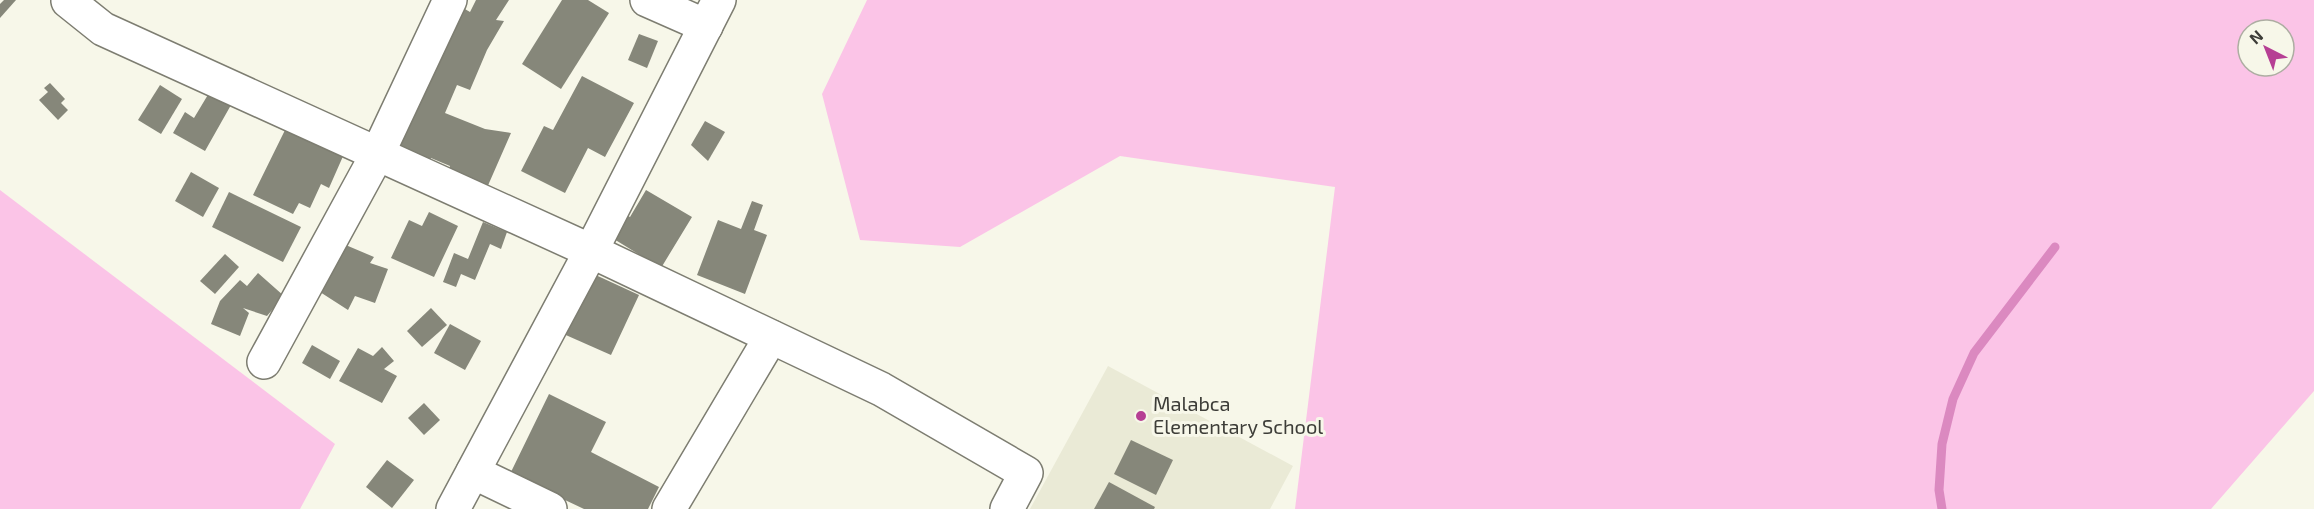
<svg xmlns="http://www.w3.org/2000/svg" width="2314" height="509" font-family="'Exo 2',sans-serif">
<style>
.built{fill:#eaead6}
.green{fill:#fbc4e7;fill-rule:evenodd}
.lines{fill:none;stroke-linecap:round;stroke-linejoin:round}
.stream{stroke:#db89c0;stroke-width:9}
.building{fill:#86877a}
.minor-casing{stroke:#7d7d71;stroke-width:36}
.minor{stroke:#fff;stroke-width:33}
.poi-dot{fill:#b63f94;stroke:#f7f7e9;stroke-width:2}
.labels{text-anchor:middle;stroke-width:6;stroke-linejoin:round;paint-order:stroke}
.poi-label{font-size:20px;fill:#3d3d38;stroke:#f7f7e9;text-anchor:start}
</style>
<rect width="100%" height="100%" fill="#f7f7e9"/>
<path class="built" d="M1108,366L1293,466L1270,509H1030Z"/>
<g class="green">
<path d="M867,0H2314V391L2211,509H1295L1335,187L1120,156L960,247L860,240L822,94ZM2248,30H2284V66H2248Z"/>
<path d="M0,190L335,444L300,509H0Z"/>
</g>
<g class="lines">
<path class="stream" d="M1942,509L1939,490L1942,444L1953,399L1974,353L2055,247"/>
</g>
<g class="building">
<path d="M4,0H16L0,18V4Z"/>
<path d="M476,0H509L496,20L504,21L487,50L470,90L457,85L445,113L485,129L511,133L486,190L448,173L450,166L431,158L426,169L388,152L458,5L470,12Z"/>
<path d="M562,0H588L609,13L561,89L522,64Z"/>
<path d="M639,34L658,41L647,68L628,60Z"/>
<path d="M582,76L634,103L605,157L588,148L565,193L521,171L544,126L553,130Z"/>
<path d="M50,83L65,99L61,103L68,110L58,120L39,100L48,92L44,88Z"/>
<path d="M160,85L182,99L161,134L138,120Z"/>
<path d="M209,93L231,105L205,151L173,133L185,112L194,118Z"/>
<path d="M705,121L725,132L708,161L691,145Z"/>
<path d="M287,126L344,154L329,188L321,184L310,208L299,203L293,214L253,195Z"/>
<path d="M191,172L219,188L203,217L175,201Z"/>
<path d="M646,190L692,217L661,268L609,236L622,213L630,217Z"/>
<path d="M229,192L301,227L283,262L212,227Z"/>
<path d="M752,201L763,205L754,230L767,235L745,294L697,275L718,220L741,229Z"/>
<path d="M429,212L458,226L434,277L391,258L409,220L422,226Z"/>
<path d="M483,222L507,232L501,249L490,244L475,280L461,274L456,287L443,282L454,253L468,259Z"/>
<path d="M341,243L374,257L370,263L388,269L375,303L355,296L348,310L320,292Z"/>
<path d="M225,254L239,267L215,294L200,281Z"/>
<path d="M587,271L639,295L611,355L559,332Z"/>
<path d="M258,273L284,296L267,316L243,308L249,313L240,336L211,324L220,301L240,280L247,286Z"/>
<path d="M431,308L447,325L422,347L407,331Z"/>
<path d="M450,324L481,341L465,370L434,353Z"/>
<path d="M312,345L340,361L330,379L302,363Z"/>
<path d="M382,347L394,361L384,369L397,376L382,403L339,381L358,348L373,356Z"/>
<path d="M549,394L606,422L591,452L659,487L648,509H584L510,474Z"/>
<path d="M424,403L440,420L424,435L408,418Z"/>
<path d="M1131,440L1173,460L1156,495L1114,474Z"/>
<path d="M387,460L414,480L392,508L366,487Z"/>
<path d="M1109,482L1155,507L1154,509H1094Z"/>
</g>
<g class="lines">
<g class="minor-casing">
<g id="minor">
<path d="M647,0L706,26"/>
<path d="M68,1L103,29L591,251L881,389L1026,473L1007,509"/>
<path d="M264,362L378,153L450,0"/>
<path d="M473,472L550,509"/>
<path d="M453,509L591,251L719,0"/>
<path d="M669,509L771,337"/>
</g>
</g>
<use href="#minor" class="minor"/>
</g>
<circle class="poi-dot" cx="1141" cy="416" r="6"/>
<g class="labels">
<g class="poi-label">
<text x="1153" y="411">Malabca<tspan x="1153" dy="23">Elementary School</tspan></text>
</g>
</g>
<g transform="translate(2266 48) rotate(318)"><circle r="28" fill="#f7f7e9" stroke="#adada2" stroke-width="1.5"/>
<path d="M0-4.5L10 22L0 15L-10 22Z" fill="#b63f94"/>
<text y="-9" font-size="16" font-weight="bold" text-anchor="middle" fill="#3d3d38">N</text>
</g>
</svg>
